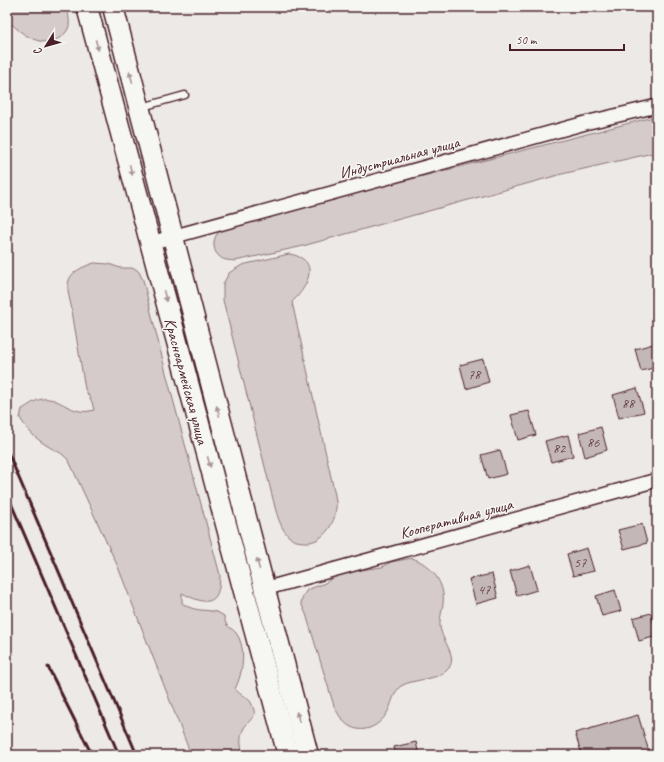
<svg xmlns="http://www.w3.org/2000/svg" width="664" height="762" font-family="Caveat,sans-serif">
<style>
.green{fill:#d4cbca;stroke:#8f757a}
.building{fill:#c4b7b7;stroke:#4a1f2b}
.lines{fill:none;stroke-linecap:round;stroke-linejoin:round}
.service-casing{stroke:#4a1f2b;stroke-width:9}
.minor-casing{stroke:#4a1f2b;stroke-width:16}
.primary-casing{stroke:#4a1f2b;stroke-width:23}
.service{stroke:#f6f6f2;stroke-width:6}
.minor{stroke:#f6f6f2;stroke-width:13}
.primary{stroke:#f6f6f2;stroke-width:20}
.rail{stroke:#4a1f2b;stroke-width:3}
.oneway{fill:#a99598}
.labels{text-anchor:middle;stroke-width:3;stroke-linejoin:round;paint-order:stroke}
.number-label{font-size:14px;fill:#68454e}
.street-label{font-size:16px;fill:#4a1f2b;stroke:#f6f6f2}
</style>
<rect width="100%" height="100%" fill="#ece9e6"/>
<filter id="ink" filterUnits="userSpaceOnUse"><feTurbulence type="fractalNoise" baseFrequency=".025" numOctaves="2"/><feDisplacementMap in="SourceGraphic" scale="8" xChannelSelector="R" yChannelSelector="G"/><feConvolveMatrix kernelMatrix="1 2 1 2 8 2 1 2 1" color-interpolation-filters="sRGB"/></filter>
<g filter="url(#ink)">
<g class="green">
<path d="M7,7H67C68,13 70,20 69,26C68,30 65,34 62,36C44,51 20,34 7,19Z"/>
<path d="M657,116V152L562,174L299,247L235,261C230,260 224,261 220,257C213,252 212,241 217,234C219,232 223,230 225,229L287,211Z"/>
<path d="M289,254C322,259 308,287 292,302L335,495C335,499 337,503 336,507C336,523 322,544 305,542C301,542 296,541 293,540C283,533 279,521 276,511L223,300V284L229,273L242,265Z"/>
<path d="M94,263L109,264L120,268H131L136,269L139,272L143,280L166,373L220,575C220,606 207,606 182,593V603C197,615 211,606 224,616C226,629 229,625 236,633C247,648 243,673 235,689C239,693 240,694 245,697C252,700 253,708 255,714C253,718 250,720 247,724C239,732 240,745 243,755H191L118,567L69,461C60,450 56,452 46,445C35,438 27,430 20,418L22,409C28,406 35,400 42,399C61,396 71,417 94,410L92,402L85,389L71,305C64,279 68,272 94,263Z"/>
<path d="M412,558C431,564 446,584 443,604C442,612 438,623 441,631C444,643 457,656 449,668C440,681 414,678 401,686C393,692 392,705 387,713C380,725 365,734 351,727C343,723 338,714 334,706L306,614L301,603L303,596L307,590L325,583L336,576L347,572L382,567L391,562Z"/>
</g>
<g class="building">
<path d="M657,343V367L641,371L635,349Z"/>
<path d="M483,359L489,382L466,389L460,365Z"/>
<path d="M637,388L644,412L619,418L613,395Z"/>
<path d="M529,411L536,435L518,440L511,415Z"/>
<path d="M601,427L607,450L585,457L579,433Z"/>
<path d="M568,435L573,456L551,462L545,441Z"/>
<path d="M500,450L507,474L488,479L481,455Z"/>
<path d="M642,524L647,543L624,549L618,530Z"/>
<path d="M587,548L594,571L573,576L567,554Z"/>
<path d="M530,565L537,590L517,596L510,571Z"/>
<path d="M492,574L498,598L476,604L469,579Z"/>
<path d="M615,590L621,611L602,616L596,596Z"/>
<path d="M651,613L657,636L639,641L633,618Z"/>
<path d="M638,715L650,755H582L575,733Z"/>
<path d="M416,742L419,755H396L394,747Z"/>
</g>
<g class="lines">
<g class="service-casing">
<path id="service" d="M142,107L185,95"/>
</g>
<g class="minor-casing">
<g id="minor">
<path d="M150,243L589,122L657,106"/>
<path d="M264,589L657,480"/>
</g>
</g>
<g class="primary-casing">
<g id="primary">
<path d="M87,7L288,755"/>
<path d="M113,7L308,755"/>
</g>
</g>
<use href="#service" class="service"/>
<use href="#minor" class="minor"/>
<use href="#primary" class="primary"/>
<g class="rail">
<path d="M7,450L137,755"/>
<path d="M7,494L119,755"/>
<path d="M48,667L92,755"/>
</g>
</g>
<defs><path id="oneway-solid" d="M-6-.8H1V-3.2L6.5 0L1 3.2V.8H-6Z"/></defs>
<g class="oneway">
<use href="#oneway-solid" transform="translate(97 45) rotate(75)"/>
<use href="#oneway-solid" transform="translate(131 77) rotate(-105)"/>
<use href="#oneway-solid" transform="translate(131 170) rotate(75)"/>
<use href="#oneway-solid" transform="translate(165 296) rotate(75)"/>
<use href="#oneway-solid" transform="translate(218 411) rotate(-105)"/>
<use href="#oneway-solid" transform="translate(209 462) rotate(75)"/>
<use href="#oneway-solid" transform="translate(258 564) rotate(-105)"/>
<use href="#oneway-solid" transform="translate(298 717) rotate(-105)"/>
</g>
</g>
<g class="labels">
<g class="number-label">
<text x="474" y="379">78</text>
<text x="628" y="408">88</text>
<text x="593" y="447">86</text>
<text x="559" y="453">82</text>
<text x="580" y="567">57</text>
<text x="484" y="594">47</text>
</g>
<g class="street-label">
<text transform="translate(399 157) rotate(-15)" y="6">Индустриальная улица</text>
<text transform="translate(187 381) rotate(75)" y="6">Красноармейская улица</text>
<text transform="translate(456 518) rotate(-15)" y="6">Кооперативная улица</text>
</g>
</g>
<rect width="664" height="762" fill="none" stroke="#f6f6f2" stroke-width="24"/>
<rect x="12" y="12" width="640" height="738" fill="none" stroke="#4a1f2b" stroke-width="1.5" filter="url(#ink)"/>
<g transform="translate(46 46) rotate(233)" stroke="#f6f6f2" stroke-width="3" paint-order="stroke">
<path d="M0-3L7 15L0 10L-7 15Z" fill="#4a1f2b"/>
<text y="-6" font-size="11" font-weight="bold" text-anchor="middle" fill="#4a1f2b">С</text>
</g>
<path d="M510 44v6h114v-6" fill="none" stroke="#4a1f2b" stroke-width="2"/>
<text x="516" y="44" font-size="12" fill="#4a1f2b" stroke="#f6f6f2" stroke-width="3" paint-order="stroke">50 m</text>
</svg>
